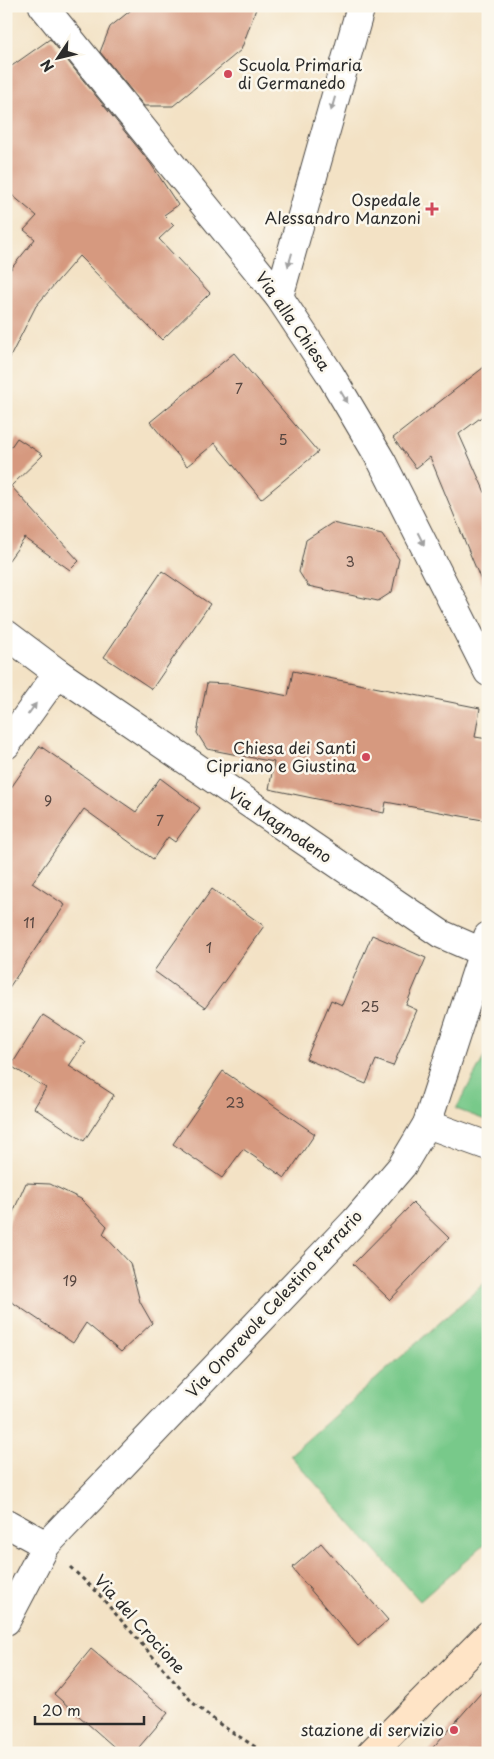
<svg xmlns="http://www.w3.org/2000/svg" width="494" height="1759" font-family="'Playpen Sans',sans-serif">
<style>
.green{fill:#78c98a;stroke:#527a5a}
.building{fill:#d6997f}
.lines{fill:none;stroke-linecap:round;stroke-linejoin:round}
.street-casing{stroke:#494642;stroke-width:30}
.secondary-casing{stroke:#494642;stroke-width:30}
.path{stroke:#494642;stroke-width:3;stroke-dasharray:4 4;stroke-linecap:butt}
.street{stroke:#fff;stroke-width:28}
.secondary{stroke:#ffe4c6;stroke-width:28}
.oneway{fill:#a0a0a0}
.poi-dot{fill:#d1495b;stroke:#fbf7ec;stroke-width:2}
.labels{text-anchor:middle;stroke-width:5;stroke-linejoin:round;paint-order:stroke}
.number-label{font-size:14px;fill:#564640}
.poi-label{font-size:16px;fill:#2b2b2b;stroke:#fbf7ec;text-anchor:end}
.street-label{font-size:16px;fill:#2b2b2b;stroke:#fbf7ec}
</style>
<rect width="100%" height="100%" fill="#fbf7ec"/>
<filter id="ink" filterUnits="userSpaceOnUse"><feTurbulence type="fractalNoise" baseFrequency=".02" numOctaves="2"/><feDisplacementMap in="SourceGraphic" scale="10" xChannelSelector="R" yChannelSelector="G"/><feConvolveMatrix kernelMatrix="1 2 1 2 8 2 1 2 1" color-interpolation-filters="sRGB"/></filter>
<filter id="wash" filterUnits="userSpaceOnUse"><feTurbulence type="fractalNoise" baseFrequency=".0096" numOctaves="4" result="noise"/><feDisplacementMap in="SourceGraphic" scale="20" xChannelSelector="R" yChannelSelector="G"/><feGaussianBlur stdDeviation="1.12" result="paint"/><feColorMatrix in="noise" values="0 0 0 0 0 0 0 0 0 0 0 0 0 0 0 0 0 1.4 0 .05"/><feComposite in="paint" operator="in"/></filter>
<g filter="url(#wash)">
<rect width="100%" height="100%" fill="#f3e2c5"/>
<g class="green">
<path d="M488,1050V1121L456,1109Z"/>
<path d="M488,1280V1541L420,1601L290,1455Z"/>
</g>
<g id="blocks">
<g class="building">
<path d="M136,6H257L241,50L173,106H144L100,52L110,27Z"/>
<path d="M50,39L151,164L178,205L164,215L174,225L159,239L210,293L162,340L79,256L36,306L6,365V275L35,239L24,230L37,216L6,190V70Z"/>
<path d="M234,353L318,452L261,499L215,443L187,466L150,422Z"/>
<path d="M488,364V412L459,434L488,499L487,595L430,457L416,468L393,438Z"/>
<path d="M17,438L43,455L11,486L79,561L70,570L25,538L6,564V454Z"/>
<path d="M332,523L382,534L399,559L392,592L378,601L308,586L299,572L306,540Z"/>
<path d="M162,571L210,604L152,689L104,657Z"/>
<path d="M293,671L480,708L475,737L488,739V821L386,802L384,813L269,789L274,762L207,749L197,733L207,683L230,684L288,696Z"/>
<path d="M40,746L136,812L160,778L200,808L175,842L168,837L153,859L84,809L32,883L65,905L6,992V795Z"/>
<path d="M212,889L264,926L205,1008L154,971Z"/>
<path d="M372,935L426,958L406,1005L417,1010L393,1066L376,1060L366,1084L306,1059L331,1000L342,1005Z"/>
<path d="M43,1015L85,1042L69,1066L114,1095L84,1141L34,1108L46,1088L11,1066Z"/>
<path d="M223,1071L315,1134L285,1178L243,1149L222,1178L173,1144Z"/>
<path d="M26,1183L50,1184L81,1199L107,1226L103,1234L130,1263L140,1302L152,1323L121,1352L86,1323L73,1343L6,1298V1228Z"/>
<path d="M413,1203L449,1238L390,1300L353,1264Z"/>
<path d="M321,1543L388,1620L358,1646L292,1568Z"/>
<path d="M91,1649L168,1713L134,1753H121L54,1694Z"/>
<path d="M488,1685V1753H428Z"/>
</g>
</g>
</g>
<g filter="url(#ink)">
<use href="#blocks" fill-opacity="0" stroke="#494642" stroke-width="1"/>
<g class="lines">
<g class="street-casing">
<g id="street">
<path d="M43,6L279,297L330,374L382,462L488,672"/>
<path d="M279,297L361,6"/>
<path d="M6,634L58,673L441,934L482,952"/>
<path d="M6,745L58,673"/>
<path d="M427,1124L488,1146"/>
<path d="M6,1523L46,1545"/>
<path d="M6,1621L46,1545L355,1221L402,1166L427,1124L488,936"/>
</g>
</g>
<g class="secondary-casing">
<path id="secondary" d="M371,1753L488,1635"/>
</g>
<path class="path" d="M70,1567L95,1590L193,1703L221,1725L265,1753"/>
<use href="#street" class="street"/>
<use href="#secondary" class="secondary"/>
</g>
<defs><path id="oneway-solid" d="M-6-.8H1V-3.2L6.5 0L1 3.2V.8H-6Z" transform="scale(1.25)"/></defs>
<g class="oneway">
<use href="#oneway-solid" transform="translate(333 104) rotate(106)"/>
<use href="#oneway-solid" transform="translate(290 260) rotate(106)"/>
<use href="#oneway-solid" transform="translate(344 397) rotate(59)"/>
<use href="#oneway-solid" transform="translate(421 539) rotate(63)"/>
<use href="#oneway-solid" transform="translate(32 709) rotate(-54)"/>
</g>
</g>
<g class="poi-dot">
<circle cx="228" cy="74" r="5"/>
<path d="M429.5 201.5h5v5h5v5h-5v5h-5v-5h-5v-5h5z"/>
<circle cx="366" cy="757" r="5"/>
<circle cx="454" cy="1730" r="5"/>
</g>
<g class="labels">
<g class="number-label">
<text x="239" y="394">7</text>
<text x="283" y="445">5</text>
<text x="350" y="567">3</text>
<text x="48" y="806">9</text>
<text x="160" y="826">7</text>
<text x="29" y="928">11</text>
<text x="209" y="953">1</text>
<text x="370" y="1012">25</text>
<text x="235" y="1108">23</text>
<text x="70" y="1286">19</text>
</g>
<g class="poi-label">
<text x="238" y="71" text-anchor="start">Scuola Primaria<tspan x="238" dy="18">di Germanedo</tspan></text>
<text x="421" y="206">Ospedale<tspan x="421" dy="18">Alessandro Manzoni</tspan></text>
<text x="356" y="754">Chiesa dei Santi<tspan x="356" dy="18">Cipriano e Giustina</tspan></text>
<text x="444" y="1736">stazione di servizio</text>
</g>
<g class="street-label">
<text transform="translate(293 321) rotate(55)" y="6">Via alla Chiesa</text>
<text transform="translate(280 825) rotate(34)" y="6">Via Magnodeno</text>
<text transform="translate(274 1304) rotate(-47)" y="6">Via Onorevole Celestino Ferrario</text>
<text transform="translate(140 1624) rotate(48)" y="6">Via del Crocione</text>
</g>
</g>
<rect width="494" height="1759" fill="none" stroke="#fbf7ec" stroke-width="25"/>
<g transform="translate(58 58) rotate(235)" stroke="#fbf7ec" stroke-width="4" paint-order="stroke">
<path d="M0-4L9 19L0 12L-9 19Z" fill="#2b2b2b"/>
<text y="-8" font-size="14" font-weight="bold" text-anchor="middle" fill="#2b2b2b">N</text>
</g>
<path d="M35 1716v8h109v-8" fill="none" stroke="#2b2b2b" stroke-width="2.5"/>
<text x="42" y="1716" font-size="15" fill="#2b2b2b" stroke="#fbf7ec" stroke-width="4" paint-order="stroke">20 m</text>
</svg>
